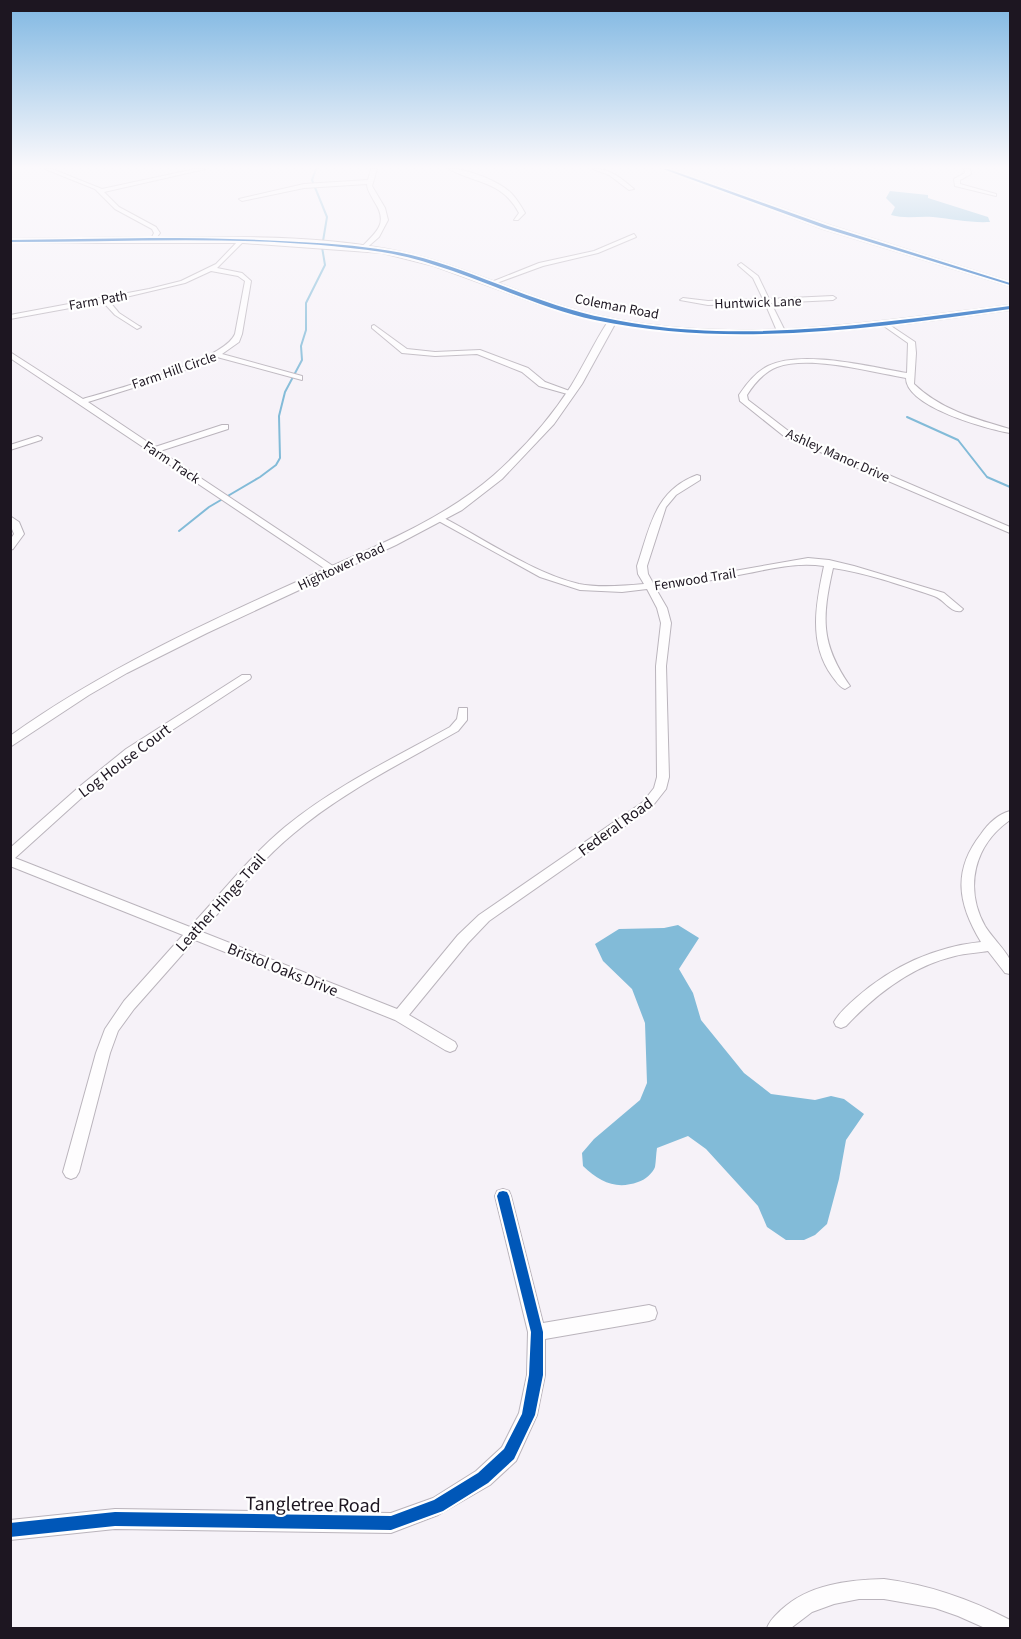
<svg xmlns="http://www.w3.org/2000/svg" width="1021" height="1639" font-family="'Source Sans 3',sans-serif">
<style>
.water{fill:#82bbd8}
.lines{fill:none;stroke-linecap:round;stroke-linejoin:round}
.stream{stroke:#82bbd8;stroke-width:2}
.minor-casing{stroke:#bab4bc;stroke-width:2}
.tertiary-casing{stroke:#bab4bc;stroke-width:2}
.minor{fill:#fefdfe;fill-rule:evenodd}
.tertiary{fill:#fefdfe;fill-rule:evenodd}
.cycleway-casing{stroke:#fff;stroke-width:4}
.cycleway{fill:#0057b8;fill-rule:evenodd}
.labels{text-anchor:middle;stroke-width:4.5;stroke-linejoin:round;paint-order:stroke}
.far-street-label{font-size:14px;fill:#1d1621;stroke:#fff}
.street-label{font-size:16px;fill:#1d1621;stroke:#fff}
.near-street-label{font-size:20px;fill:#1d1621;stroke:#fff}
</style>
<rect width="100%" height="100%" fill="#f6f2f8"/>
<g class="water">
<path d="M890,191L928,195V198L988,217L990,222C970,223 953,219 933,217C918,216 905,219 891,215L895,207L886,198Z"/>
<path d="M678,925L699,938L679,969L693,993L701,1020L744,1073L771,1094L815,1100L831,1096L844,1099L864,1114L846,1140L839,1179L827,1224L815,1235L804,1240H786L767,1227L758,1206L706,1149L688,1136L657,1148C656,1154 656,1161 655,1167C653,1173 645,1180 638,1182C616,1190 600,1182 583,1166L582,1153L594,1139L640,1100L647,1083L645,1023L632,989L603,961L595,944L619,929L664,928Z"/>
</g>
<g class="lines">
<g class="stream">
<path d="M907,417L958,440L987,477L1010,487"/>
<path d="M179,531L209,507L260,477L276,465L280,458L279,416L285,392L302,360L301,346L306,330V303L325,265L322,247L327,217L312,180L316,169"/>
</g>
<g class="minor-casing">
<g id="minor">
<path d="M45,169H52L102,189L195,169H205L104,192L119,207L156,227L160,233L154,241L151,239L154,233L152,229L115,209L95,189Z"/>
<path d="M371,169H377L372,186L385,208L388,220L379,237L363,251L360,249C375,232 390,225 374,201C371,195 367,190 367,184L304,188L242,201L239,199L304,184L368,180Z"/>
<path d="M449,169C466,168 499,181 511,193C517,199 521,206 525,213L518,220H514L519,213C502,181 477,184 449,169Z"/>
<path d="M593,169C610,168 622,179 634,189L629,190L609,175Z"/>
<path d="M964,169H970L971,174L960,180V184L996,194V196L955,186L954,179L965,173Z"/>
<path d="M634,234L636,237L598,253L543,266L494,284L489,283L539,263L594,251Z"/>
<path d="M240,239L245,240L217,268L242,273L251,281L242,334L239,342L222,354L302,376V380L217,357L168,377L88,402L155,447L222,425H228V429L160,451L336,568V572H330L10,358V352L83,399C113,390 224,361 235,334L245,281L238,276L211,271L185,283L109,301L119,313L139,326L141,327L137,329L115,315L103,302L10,319V315L149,289L181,281L216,264Z"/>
<path d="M741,263L758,276L769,299L833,296L836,298L833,300L771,303L785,331L781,333L777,331L765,303L708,305L680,300L683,298L708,301L763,299L753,278L738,265Z"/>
<path d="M881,322H885L915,342L916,353L914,384C941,410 975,419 1010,429V433C987,429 906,407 906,378C871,372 810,355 777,367C764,372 754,384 747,395L748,400L791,433L1010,527V533L785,437L740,401L739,395C747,383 756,372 768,366C802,349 871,367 907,373L908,343L881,324Z"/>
<path d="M374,325L407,349L435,352L480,350L528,368L545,382L575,393L571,395L539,386L522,372L477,354L435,356L402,353L372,328V326Z"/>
<path d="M38,436L42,438L41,440L10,450V445Z"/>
<path d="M697,475L700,476V480L676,495L666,507L647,566L648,574L653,583L683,580L808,558L829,560L854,566L944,593L963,609L961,611C950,613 944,599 934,596C901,585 867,573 833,568C822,617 820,643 850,686L845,689C839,687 836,681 832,676C808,643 816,603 824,566C798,562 774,568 749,573C718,579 687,585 656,589L667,608L671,623L666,666L669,777L666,789L651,808L489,921L468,943L409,1015L455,1042L457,1046L455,1050L450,1052L445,1050L395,1020L195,940L134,1009L118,1031L110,1053L79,1172L76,1177L71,1179L66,1177L63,1172L96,1053L105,1029L124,1001L183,935L10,866V848L79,787L126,749L242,675H250L251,677L250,679L134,755L88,792L15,858L190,927C221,894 250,856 285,827C335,786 394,758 450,727L457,719L459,708H467V720L458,731C402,763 342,792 293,834C259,862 231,899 202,932L397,1009L458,935L479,915L643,802L654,788L657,777L656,666L661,623L657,608L647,589L622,592L580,590L540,577L435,519L436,517H442C484,539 533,573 579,584C599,588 623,586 644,584L638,574L637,566C650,528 654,491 697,475Z"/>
<path d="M10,516L19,522L24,534L13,549L10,550V540L14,534L10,524Z"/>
<path d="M1010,811V820C974,845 964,888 985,926C991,936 1007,952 1010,960C1012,963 1010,970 1010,974L1005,973L988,951C977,953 966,953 955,956C912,966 875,995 846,1026L841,1028L836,1026L834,1022C839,1013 848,1005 856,998C891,967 934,947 981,942C958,904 952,871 981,834C988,824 998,814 1010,811Z"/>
<path d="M503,1189L509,1191L511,1196L543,1323L649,1305L655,1307L657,1313L655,1319L649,1321L545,1339V1375L537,1415L516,1461L490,1485L438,1515L391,1533L115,1529L10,1540V1520L115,1509L391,1513L433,1498L476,1471L502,1447L519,1413L527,1375L528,1332L495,1196L497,1191Z"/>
<path d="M884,1579C930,1585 970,1599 1010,1620V1628H985L958,1616L935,1608L884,1599H859L834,1604L812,1612L791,1628H767C770,1620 775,1616 781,1610C809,1584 848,1580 884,1579Z"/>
</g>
</g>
<g class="tertiary-casing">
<g id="tertiary">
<path d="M662,169H671L829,225L1010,282V286L823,229Z"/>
<path d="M150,237C236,237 327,234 411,254C457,265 500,285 544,300C577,312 610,319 645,324C765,341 890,320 1010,305V310C880,328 746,347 615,324L582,384L554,424L502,479L462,510L396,545L207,633L127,673L89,695L10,747V736C101,671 201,625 303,579C368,549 439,523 494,475C523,449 550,419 571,386C584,365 594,343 607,323L538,304L434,266L382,253L243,243H10V239Z"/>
</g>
</g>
<use href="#minor" class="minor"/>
<use href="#tertiary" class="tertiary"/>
<g class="cycleway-casing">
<g id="cycleway">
<path d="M663,169H668L828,226L1010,283V285L824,228Z"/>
<path d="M150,238C206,238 261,239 317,243C348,245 381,248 411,255C457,266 499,286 544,301C577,313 610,320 645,325C764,342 891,321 1010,306V309C874,328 732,349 595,320C522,304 456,264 382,252C260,234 134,242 10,242V240Z"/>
<path d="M503,1191L507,1192L509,1196L543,1332V1375L535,1415L514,1459L488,1483L443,1511L391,1530L115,1526L10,1537V1523L115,1512L391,1516L434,1500L478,1473L504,1449L522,1414L529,1375L531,1332L497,1196L499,1192Z"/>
</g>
</g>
<use href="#cycleway" class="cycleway"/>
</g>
<linearGradient id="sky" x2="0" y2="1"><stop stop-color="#7fb7e2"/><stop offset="0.42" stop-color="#fbf9fc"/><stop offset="1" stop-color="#fbf9fc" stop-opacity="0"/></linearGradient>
<rect width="1021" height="398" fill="url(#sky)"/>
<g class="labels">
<g class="far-street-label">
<text transform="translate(98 300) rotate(-10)" y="5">Farm Path</text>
<text transform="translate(758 302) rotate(-2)" y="5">Huntwick Lane</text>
<text transform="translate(617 306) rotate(11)" y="5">Coleman Road</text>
<text transform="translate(174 370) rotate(-19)" y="5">Farm Hill Circle</text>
<text transform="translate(838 455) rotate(24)" y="5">Ashley Manor Drive</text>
<text transform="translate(172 462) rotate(34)" y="5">Farm Track</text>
<text transform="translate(341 566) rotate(-25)" y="5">Hightower Road</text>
<text transform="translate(695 579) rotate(-9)" y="5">Fenwood Trail</text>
</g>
<g class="street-label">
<text transform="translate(124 760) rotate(-37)" y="6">Log House Court</text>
<text transform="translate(615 826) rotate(-36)" y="6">Federal Road</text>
<text transform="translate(220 902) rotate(-48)" y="6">Leather Hinge Trail</text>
<text transform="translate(283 969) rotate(22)" y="6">Bristol Oaks Drive</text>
</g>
<g class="near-street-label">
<text transform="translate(313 1504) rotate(1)" y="7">Tangletree Road</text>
</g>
</g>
<rect width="1021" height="1639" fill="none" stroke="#1d1621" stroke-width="24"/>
</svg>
